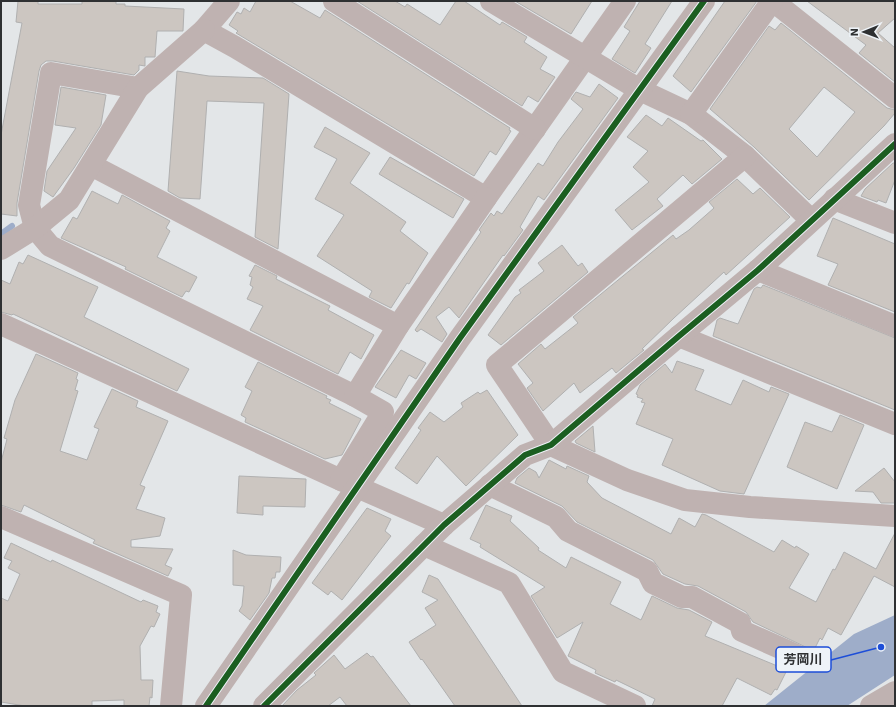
<svg xmlns="http://www.w3.org/2000/svg" width="896" height="707" font-family="'Work Sans','Noto Sans JP',sans-serif">
<style>
.water{fill:#9eadc9}
.lines{fill:none;stroke-linecap:round;stroke-linejoin:round}
.stream{stroke:#9eadc9;stroke-width:6}
.building{fill:#ccc6c1;stroke:#b0b0b0;fill-rule:evenodd}
.minor{stroke:#bfb2b1;stroke-width:22}
.cycleway-casing{stroke:#eef3f8;stroke-width:8}
.cycleway{stroke:#1b5e20;stroke-width:6}
.leader{fill:none;stroke:#1d4ed8;stroke-width:1.5}
.callout-dot{fill:#1d4ed8;stroke:#eef3f8;stroke-width:1.5}
.callout{fill:#eef3f8;stroke:#1d4ed8;stroke-width:1.5}
.callout-label{font-size:13px;text-anchor:middle;font-weight:bold;fill:#2e3032}
</style>
<rect width="100%" height="100%" fill="#e3e6e8"/>
<path class="water" d="M895,615V675L847,706H764L854,634Z"/>
<g class="lines">
<path class="stream" d="M1,234L12,226"/>
</g>
<g class="building">
<path d="M18,1H38V4H82V1H116V4H125V6L184,9L183,31H157L155,57H145V66L139,65V70L134,75L53,61H46L41,65L39,71L17,203V216L1,214V135L22,23L16,22Z"/>
<path d="M256,1H290L320,18L325,10L510,128L509,130L511,131L496,155L490,151L474,176L236,33L238,31L229,25L237,12L241,14L244,8L250,12Z"/>
<path d="M357,1H395L405,7L407,4L440,25L456,1H464L500,25L502,22L527,37L524,42L547,57L540,69L555,77L538,102L528,96L522,106Z"/>
<path d="M515,1H592L571,34Z"/>
<path d="M640,1H672L645,44L651,48L635,73L612,59L630,31L624,27Z"/>
<path d="M725,1H757L691,92L673,76Z"/>
<path d="M807,1H895V18L878,33L895,48V82L859,53L866,45Z"/>
<path d="M781,23L887,108L895,110V113L884,126L809,200L754,147L710,109L769,26L775,30ZM824,87L855,112L817,157L789,129Z"/>
<path d="M177,71L209,76L263,78L289,94L278,249L255,237L264,103L207,101L200,199L180,198L168,191Z"/>
<path d="M599,84L618,98L544,200L538,196L520,227L523,230L504,256L503,255L459,318L449,307L436,317L447,334L442,342L421,329L417,332L415,330L481,232L479,230L491,213L494,216L497,211L502,214L538,163L543,166L558,142L583,109L571,99L576,92L590,97Z"/>
<path d="M61,87L106,95L101,125L74,168L53,197L44,191L47,171L76,128L55,125Z"/>
<path d="M646,115L662,126L668,118L701,141L703,140L722,159L692,184L683,175L657,199L663,206L632,230L615,210L649,182L633,167L648,151L627,137Z"/>
<path d="M325,127L370,153L350,183L406,222L400,231L428,253L409,284L407,283L391,308L369,297L372,291L317,256L344,215L315,199L337,159L314,147Z"/>
<path d="M390,157L464,199L453,218L379,174Z"/>
<path d="M893,163H895V180L886,203L878,200L877,202L861,196L865,189Z"/>
<path d="M737,179L753,194L760,188L790,217L726,275L724,272L674,318L642,349L644,350L616,373L612,368L580,393L574,383L543,411L527,388L533,383L518,364L541,344L545,349L578,323L573,317L673,235L676,239L689,230L714,208L709,202Z"/>
<path d="M92,191L118,204L122,195L170,221L166,228L170,231L157,257L197,277L189,292L186,291L182,297L125,269L126,267L61,238L73,217L77,219Z"/>
<path d="M833,218L895,244V312L828,285L838,264L817,256Z"/>
<path d="M562,245L578,266L582,263L588,272L501,345L488,335L515,297L521,293L519,290L544,271L538,263Z"/>
<path d="M28,255L98,287L84,317L189,369L177,391L13,314L12,315L1,312V280L10,284L19,262L23,264Z"/>
<path d="M255,265L277,276L276,279L330,306L328,310L374,335L361,359L350,352L338,374L250,330L263,306L247,299L253,287L250,285L252,277L249,276Z"/>
<path d="M763,285L895,338V410L713,336L717,320L720,318L738,324L754,289L757,287L761,288Z"/>
<path d="M401,350L426,363L416,379L409,375L396,398L375,387Z"/>
<path d="M36,354L78,373L76,379L78,380L75,390L78,391L60,451L87,460L99,429L94,427L112,389L138,401L136,407L168,421L140,485L145,487L136,509L165,518L160,536L131,540V547L173,549L165,565L172,568L168,576L93,543L95,540L24,505L21,512L1,505V462L7,439L4,438L15,400Z"/>
<path d="M677,361L704,370L695,390L731,405L743,380L769,392L771,387L789,394L744,494L720,491L662,465L673,439L636,424L645,403L641,402L643,399L637,397L638,395L636,394L640,385L665,364L672,373Z"/>
<path d="M258,362L327,396L326,398L331,400L329,403L361,419L342,455L325,459L245,422L246,418L241,415L252,391L245,387Z"/>
<path d="M487,390L518,435L466,486L437,456L417,484L395,468L421,430L418,428L430,412L444,422L463,407L461,403L478,392L480,394Z"/>
<path d="M840,415L864,425L837,489L787,467L805,422L832,432Z"/>
<path d="M593,426L595,452L576,443L575,441Z"/>
<path d="M549,460L566,469L567,466L589,476L587,482L602,498L671,534L679,518L695,527L702,514L706,515L774,552L782,540L795,548L796,546L809,554L789,588L816,602L833,569L835,570L844,552L876,569L895,533V587L874,576L841,635L828,628L822,640L820,638L814,650H812L753,622L746,612L698,586L685,584L663,574L653,560L577,522L562,506L515,483L517,478L529,468L536,472L539,478Z"/>
<path d="M884,468L895,482V503H881L873,492L855,491Z"/>
<path d="M239,476L306,479L305,507L263,506V515L237,513Z"/>
<path d="M486,505L512,516L510,521L539,548L538,550L566,568L571,557L621,582L610,604L641,620L652,596L677,608L689,610L712,622L705,636L787,670L777,690L775,689L771,695L737,678L722,706H652L655,699L616,680L615,682L595,673L596,670L568,656L583,622L557,638L531,596L545,587L480,547L481,544L470,539Z"/>
<path d="M367,508L391,519L385,531L391,536L342,600L331,591L328,595L312,583Z"/>
<path d="M11,543L51,562L52,560L141,602L143,600L158,606L156,612L160,614L154,627L151,626L140,646L141,680H153L152,698L150,697L149,706H124V700L92,701V706H25L1,702V598L8,601L20,574L8,568L12,561L4,558Z"/>
<path d="M233,550L246,555L281,557L280,572H276L275,578H272L269,593L250,620L239,611L242,606L244,586L233,585Z"/>
<path d="M429,575L438,579L522,706H455L422,659L421,660L409,642L436,625L425,608L438,600L422,592Z"/>
<path d="M367,653L371,657L373,656L411,706H347L340,697L328,706H282L297,690L316,675L314,673L334,655L345,669Z"/>
</g>
<g class="lines">
<g class="minor">
<path d="M229,1L204,30L235,47L486,198L625,1"/>
<path d="M334,1L535,129"/>
<path d="M491,1L640,90L691,114L745,156L811,220"/>
<path d="M773,1L895,98"/>
<path d="M138,88L51,73L29,205L35,228L50,246L355,396"/>
<path d="M691,114L772,1"/>
<path d="M745,156L497,365L551,445L627,480L685,500L750,507L895,516"/>
<path d="M91,165L398,326"/>
<path d="M834,199L895,223"/>
<path d="M1,249L35,228L69,200L138,88L204,30"/>
<path d="M758,270L895,326"/>
<path d="M1,324L341,480L444,525"/>
<path d="M679,336L895,424"/>
<path d="M341,480L383,412L355,396L398,326L486,198"/>
<path d="M490,485L556,517L568,531L647,571L653,583L682,597H692L740,623L742,631L803,658"/>
<path d="M1,517L181,595L171,706"/>
<path d="M424,545L509,583L563,672L635,706"/>
<path d="M206,706L460,338L704,1"/>
<path d="M264,706L444,525L525,455L551,445L679,336L758,270L895,144"/>
<path d="M871,706L895,692"/>
</g>
<g class="cycleway-casing">
<g id="cycleway">
<path d="M206,706L460,338L704,1"/>
<path d="M264,706L444,525L525,455L551,445L679,336L758,270L895,144"/>
</g>
</g>
<use href="#cycleway" class="cycleway"/>
</g>
<path class="leader" d="M881 647L831 660"/>
<circle class="callout-dot" cx="881" cy="647" r="4"/>
<rect class="callout" x="776" y="647" width="55" height="25" rx="4"/>
<g class="callout-label">
<text x="803" y="664">芳岡川</text>
</g>
<rect width="896" height="707" fill="none" stroke="#2e3032" stroke-width="4"/>
<g transform="translate(864 32) rotate(269)" stroke="#eef3f8" stroke-width="3" paint-order="stroke">
<path d="M0-3L7 15L0 10L-7 15Z" fill="#2e3032"/>
<text y="-6" font-size="11" font-weight="bold" text-anchor="middle" fill="#2e3032">N</text>
</g>
</svg>
